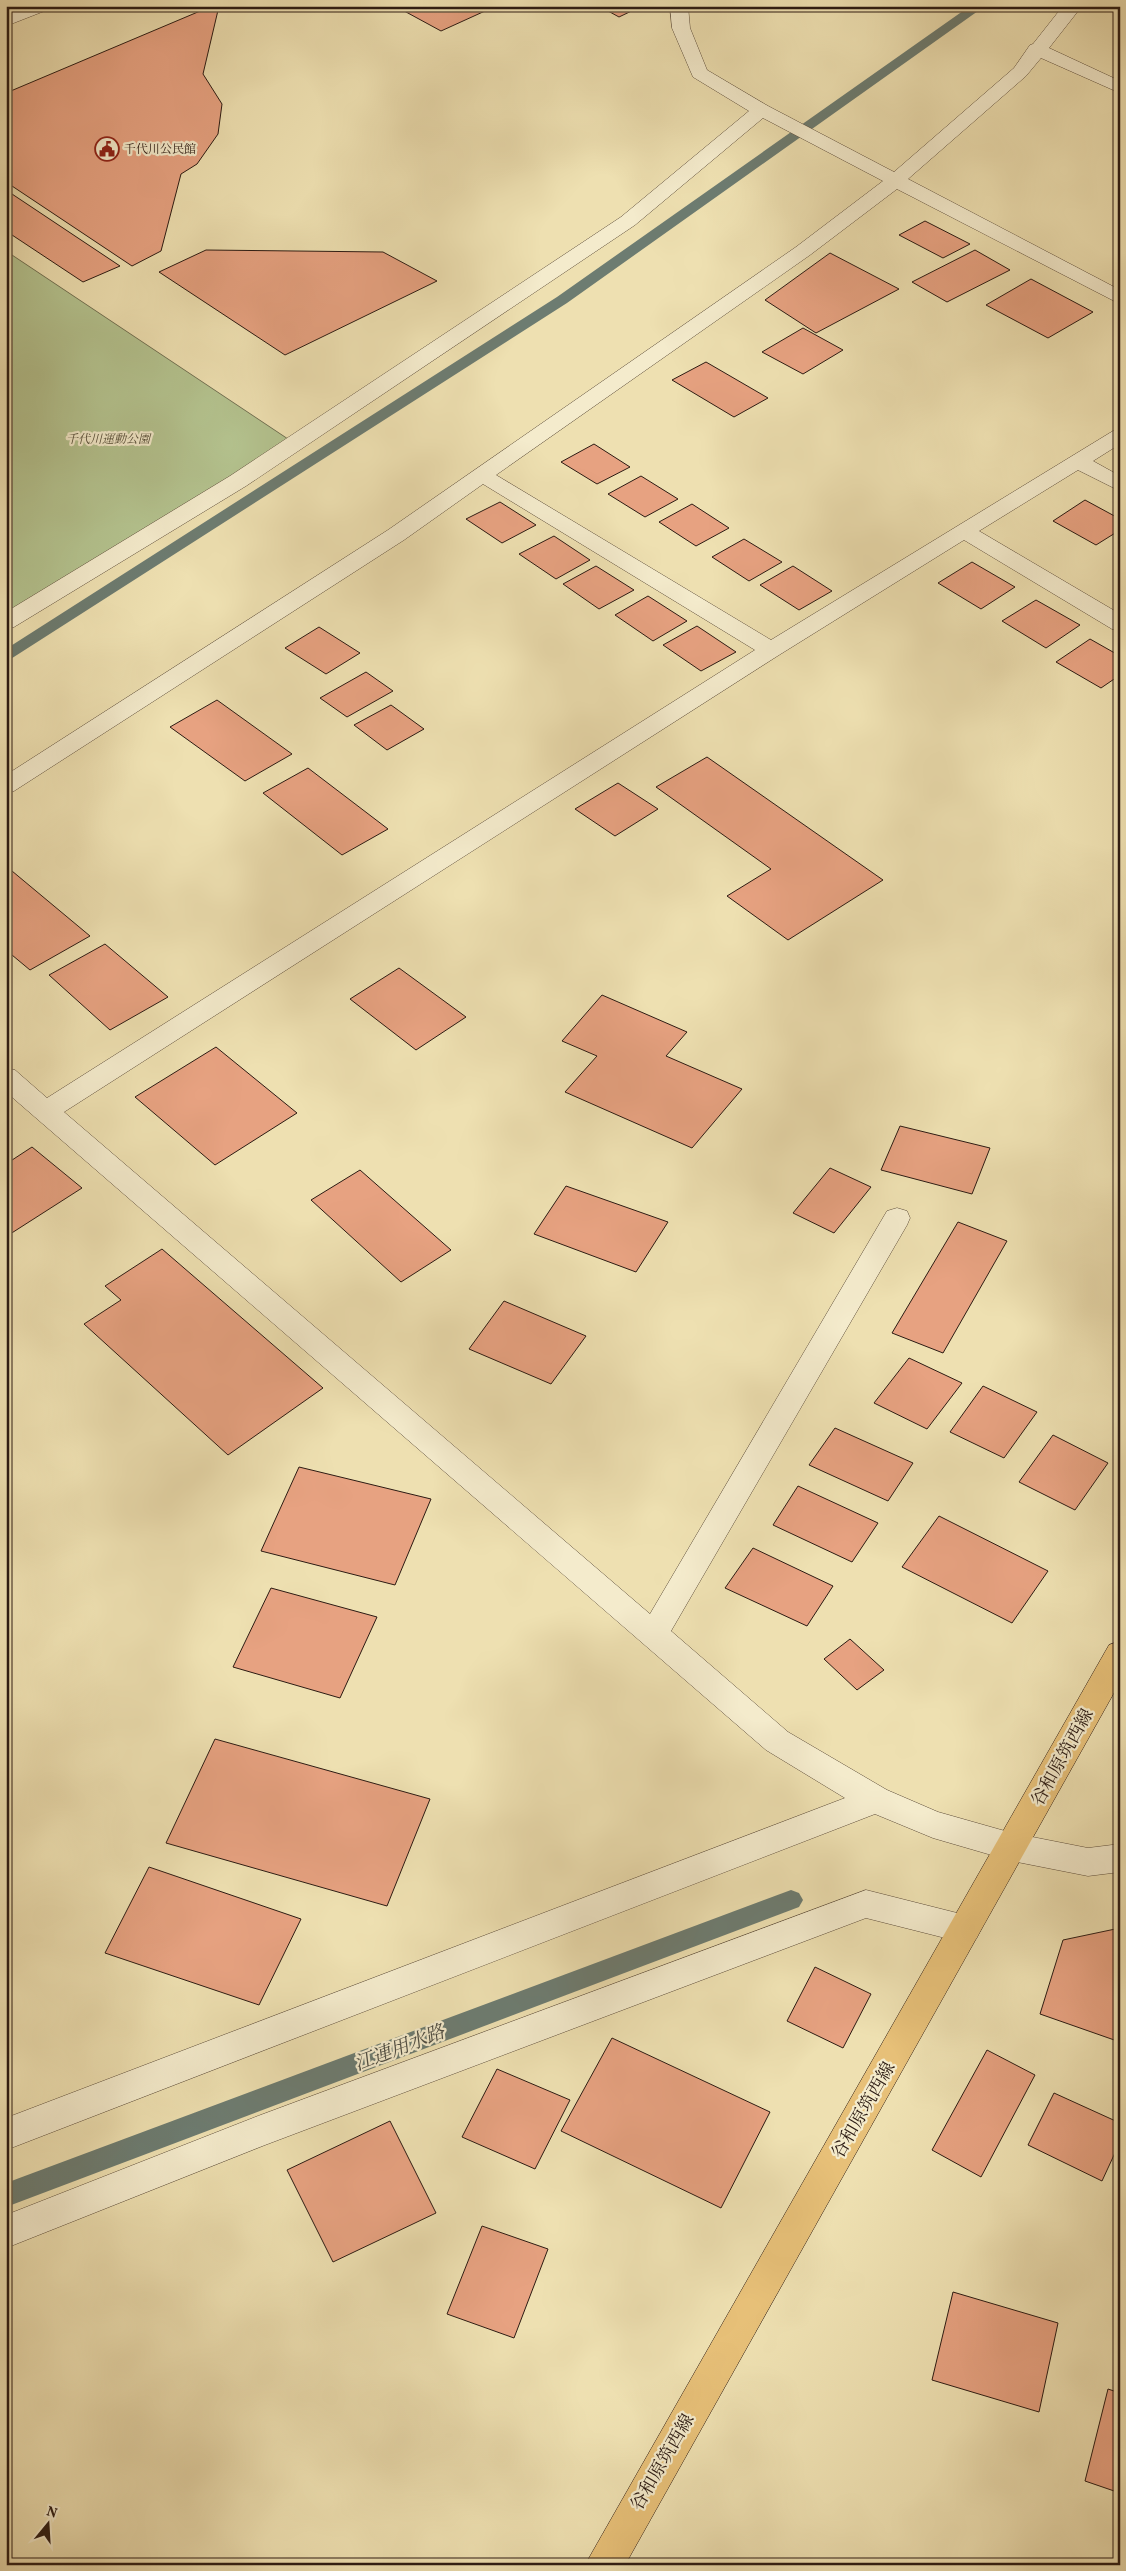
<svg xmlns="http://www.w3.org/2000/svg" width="1126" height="2571" font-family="Vollkorn,'Noto Serif JP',serif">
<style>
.green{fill:#b4c38f;stroke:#706f51}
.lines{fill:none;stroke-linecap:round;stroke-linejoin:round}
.stream{fill:#6d7c71;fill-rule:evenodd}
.building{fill:#e7a281;stroke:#2c1b13}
.minor-casing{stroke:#5c4c3a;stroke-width:1}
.major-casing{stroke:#2c1b13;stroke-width:1}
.minor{fill:#f4ebcc;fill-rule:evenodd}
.major{fill:#e7c078;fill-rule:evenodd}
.labels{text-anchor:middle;stroke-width:4.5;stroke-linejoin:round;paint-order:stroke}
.far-poi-label{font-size:12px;fill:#2c1b13;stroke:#f4ebcc;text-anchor:start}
.far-park-label{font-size:12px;font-style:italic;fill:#554d38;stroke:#f4ebcc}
.near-street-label{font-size:18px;fill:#2c1b13;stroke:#f4ebcc}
.near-water-label{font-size:19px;font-style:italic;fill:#4d4c42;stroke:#f4ebcc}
</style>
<rect width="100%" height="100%" fill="#eee0b1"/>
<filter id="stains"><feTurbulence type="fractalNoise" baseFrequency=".004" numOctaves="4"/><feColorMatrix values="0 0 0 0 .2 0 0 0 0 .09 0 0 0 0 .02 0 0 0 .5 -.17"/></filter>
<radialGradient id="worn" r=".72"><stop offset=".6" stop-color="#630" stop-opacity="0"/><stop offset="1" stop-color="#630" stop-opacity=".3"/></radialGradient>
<path class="green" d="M6,251L294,443L6,620Z"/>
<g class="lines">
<g class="stream">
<path d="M970,6H985L567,303L6,662V649L557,297Z"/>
<path d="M791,1890L799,1893L803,1900L799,1907L6,2207V2183Z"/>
</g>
</g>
<g class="building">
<path d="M212,6H219L203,74L222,104L218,134L197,164L181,174L161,251L132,266L6,182V93Z"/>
<path d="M395,6H496L441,31Z"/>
<path d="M599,6H642L619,17Z"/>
<path d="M6,190L120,266L83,282L6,231Z"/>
<path d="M925,221L970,244L943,258L899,235Z"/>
<path d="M206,250L383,252L437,281L285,355L159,272Z"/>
<path d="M975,250L1010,270L947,302L912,282Z"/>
<path d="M830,253L899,289L816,333L765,300Z"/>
<path d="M1031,279L1093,312L1048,338L986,305Z"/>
<path d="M803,328L843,350L803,374L762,352Z"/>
<path d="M706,362L768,398L734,417L672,380Z"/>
<path d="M594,444L630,467L597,484L561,462Z"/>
<path d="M641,476L678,499L645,517L608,494Z"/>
<path d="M1085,500L1120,519V530L1096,545L1053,521Z"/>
<path d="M500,502L536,525L502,543L466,519Z"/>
<path d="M692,504L729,528L696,546L659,522Z"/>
<path d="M554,536L590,560L556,579L519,554Z"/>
<path d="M744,539L782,562L749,581L712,557Z"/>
<path d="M972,562L1015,587L981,609L938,583Z"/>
<path d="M596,566L634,590L599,609L563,584Z"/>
<path d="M793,566L832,591L799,610L760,585Z"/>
<path d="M648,596L687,621L653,641L615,615Z"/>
<path d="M1036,600L1080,625L1046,648L1002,621Z"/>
<path d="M697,626L736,652L701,671L663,645Z"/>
<path d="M319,627L360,653L326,674L285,648Z"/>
<path d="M1090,639L1120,656V675L1101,688L1056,662Z"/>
<path d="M366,672L393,691L347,717L320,698Z"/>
<path d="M217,700L292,754L245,781L170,727Z"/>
<path d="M391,705L424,729L387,750L354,725Z"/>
<path d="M707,757L883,880L788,940L727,896L771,869L656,787Z"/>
<path d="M308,768L388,829L342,855L263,793Z"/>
<path d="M618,783L658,809L615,836L575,809Z"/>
<path d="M6,866L90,936L30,970L6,950Z"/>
<path d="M105,944L168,997L110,1030L49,975Z"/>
<path d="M399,968L466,1017L416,1050L350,999Z"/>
<path d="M602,995L687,1032L666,1056L742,1089L692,1148L565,1092L597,1056L562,1041Z"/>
<path d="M216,1047L297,1113L215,1165L135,1097Z"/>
<path d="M900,1126L990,1148L972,1194L881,1170Z"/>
<path d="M32,1147L82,1188L7,1236L6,1164Z"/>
<path d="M830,1168L871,1187L834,1233L793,1213Z"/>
<path d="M360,1170L451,1250L401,1282L311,1200Z"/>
<path d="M566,1186L668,1222L636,1272L534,1234Z"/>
<path d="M958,1222L1007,1241L943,1353L892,1333Z"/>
<path d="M162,1249L323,1388L228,1455L84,1324L121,1300L105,1286Z"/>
<path d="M504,1301L586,1336L551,1384L469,1349Z"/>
<path d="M909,1358L962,1383L927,1429L874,1403Z"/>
<path d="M983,1386L1037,1412L1004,1458L950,1432Z"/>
<path d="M835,1428L913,1463L888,1501L809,1465Z"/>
<path d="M1053,1435L1108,1463L1075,1510L1019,1482Z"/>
<path d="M299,1467L431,1499L395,1585L261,1551Z"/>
<path d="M798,1486L878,1523L852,1562L773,1525Z"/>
<path d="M939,1516L1048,1571L1012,1623L902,1567Z"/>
<path d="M753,1548L833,1586L807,1626L725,1588Z"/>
<path d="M271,1588L377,1617L340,1698L233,1667Z"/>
<path d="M850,1639L884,1670L857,1690L824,1659Z"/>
<path d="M215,1739L430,1799L387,1906L166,1843Z"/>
<path d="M149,1867L301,1919L259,2005L105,1953Z"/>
<path d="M1120,1928V2042L1040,2014L1063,1940Z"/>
<path d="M815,1967L871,1994L843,2048L787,2021Z"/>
<path d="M612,2038L770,2112L721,2208L561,2131Z"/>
<path d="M987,2050L1035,2075L981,2177L932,2150Z"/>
<path d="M497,2069L570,2100L535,2169L462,2137Z"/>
<path d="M1054,2093L1120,2123V2142L1102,2181L1028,2145Z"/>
<path d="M390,2121L436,2213L333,2262L287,2170Z"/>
<path d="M482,2226L548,2249L514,2338L447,2314Z"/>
<path d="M953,2292L1058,2323L1039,2412L932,2380Z"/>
<path d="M1108,2389L1120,2393V2493L1085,2481Z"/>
</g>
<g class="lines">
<g class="minor-casing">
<g id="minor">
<path d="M25,6H50L47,10L6,26V14Z"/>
<path d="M670,6H688L690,28L707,70L768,106L894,172L1014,68L1030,45L1033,44L1063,6H1082L1049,48L1120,81V93L1041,58L1026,76L908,179L1120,290V304L897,189L810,255L496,475L771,640L1113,431L1120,429V444L1093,461L1120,476V491L1078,470L979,531L1120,614V631L1112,629L964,540L779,655L64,1112L650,1614L887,1211L897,1208L907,1211L910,1218L907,1225L671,1631L788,1732L887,1790L938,1812L1012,1833L1088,1848L1120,1844V1872L1088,1876L1012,1861L933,1838L875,1814L6,2150V2118L845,1798L766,1750L6,1092V1068L15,1070L47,1098L755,650L483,484L404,540L14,791L6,794V775L388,530L796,247L883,181L763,118L635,225L246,486L14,627L6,629V612L230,476L621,217L749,111L693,77L672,28Z"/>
<path d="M866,1890L965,1915L976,1919L981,1929L976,1939L965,1943L866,1918L265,2145L6,2248V2215L258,2116Z"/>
</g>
</g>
<g class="major-casing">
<path id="major" d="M1120,1641V1682L625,2565H585L1109,1645Z"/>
</g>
<use href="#minor" class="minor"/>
<use href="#major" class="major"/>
</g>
<defs>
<g id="civic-ring" transform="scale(1.25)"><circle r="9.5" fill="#f4ebcc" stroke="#8f2418" stroke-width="1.5"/><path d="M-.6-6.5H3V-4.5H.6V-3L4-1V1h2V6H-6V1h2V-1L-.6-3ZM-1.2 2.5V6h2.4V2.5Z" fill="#8f2418"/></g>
</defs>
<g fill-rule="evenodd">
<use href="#civic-ring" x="107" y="149"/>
</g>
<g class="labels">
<g class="far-poi-label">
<text x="124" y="153">千代川公民館</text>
</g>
<g class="far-park-label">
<text x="108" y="443">千代川運動公園</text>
</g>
<g class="near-street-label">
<text transform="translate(1062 1757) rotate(-61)" y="6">谷和原筑西線</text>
<text transform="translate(863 2110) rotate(-60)" y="6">谷和原筑西線</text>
<text transform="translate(662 2462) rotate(-60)" y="6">谷和原筑西線</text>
</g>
<g class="near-water-label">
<text transform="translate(399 2047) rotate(-21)" y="7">江連用水路</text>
</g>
</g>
<rect width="1126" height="2571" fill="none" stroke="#eee0b1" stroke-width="25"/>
<rect x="8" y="8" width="1111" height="2556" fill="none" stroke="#2c1b13" stroke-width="2.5"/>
<rect x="12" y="12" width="1101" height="2546" fill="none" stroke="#2c1b13"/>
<g transform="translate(48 2524) rotate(18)" stroke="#f4ebcc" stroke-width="4" paint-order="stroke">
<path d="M0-4L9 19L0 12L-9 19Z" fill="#2c1b13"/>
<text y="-8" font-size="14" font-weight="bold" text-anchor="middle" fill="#2c1b13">N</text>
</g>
<rect width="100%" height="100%" filter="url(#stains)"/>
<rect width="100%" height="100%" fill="url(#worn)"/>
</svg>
